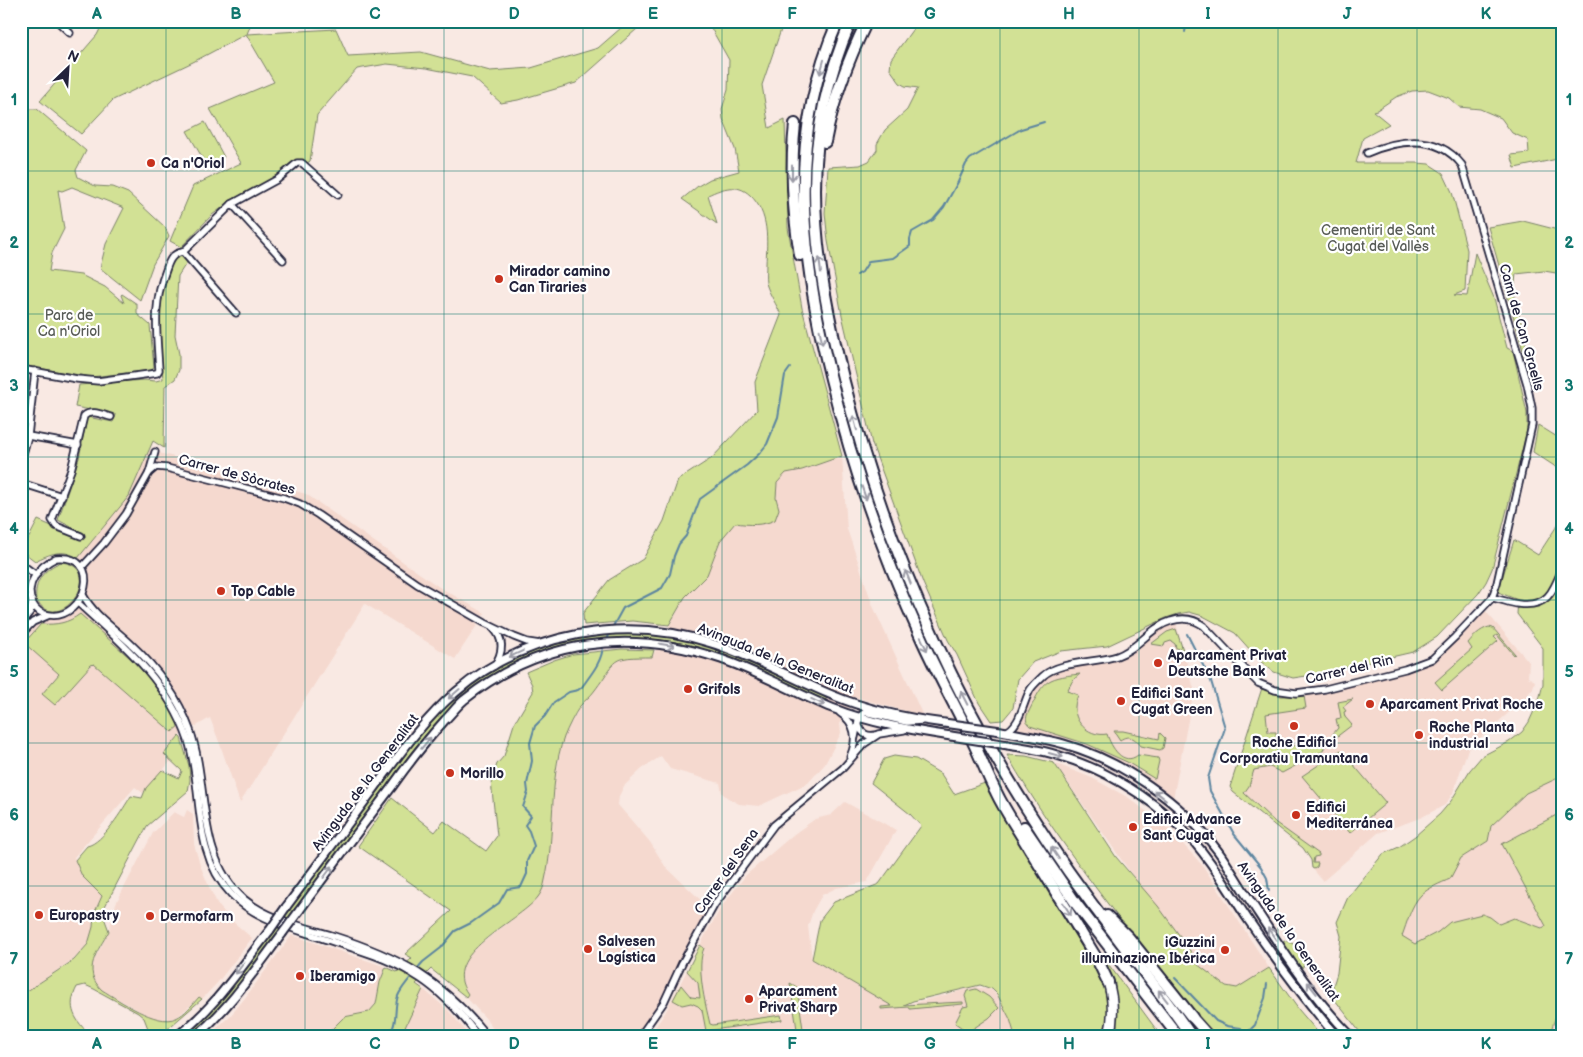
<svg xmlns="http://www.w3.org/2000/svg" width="1583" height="1057" font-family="'Balsamiq Sans',sans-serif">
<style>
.built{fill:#f5d9cf}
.green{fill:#d2e195;stroke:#7a8268}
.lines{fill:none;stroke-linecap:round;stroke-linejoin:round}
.stream{stroke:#5c85a0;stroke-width:2}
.minor-casing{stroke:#22223b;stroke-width:9}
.tertiary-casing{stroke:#22223b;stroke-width:11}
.trunk-casing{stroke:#22223b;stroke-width:12}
.motorway-casing{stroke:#22223b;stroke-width:14}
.minor{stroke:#fff;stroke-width:5.5}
.tertiary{stroke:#fff;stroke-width:7}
.trunk{stroke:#fff;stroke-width:9}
.motorway{stroke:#fff;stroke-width:10}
.tertiary-bridge-casing{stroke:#22223b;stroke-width:11;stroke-linecap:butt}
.tertiary-bridge{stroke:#fff;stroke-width:7}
.oneway{stroke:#9c9ca7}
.grid{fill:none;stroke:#0f766e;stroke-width:1;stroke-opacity:0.55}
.poi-dot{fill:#c8321e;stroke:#fff;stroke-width:2}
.labels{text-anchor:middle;stroke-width:4.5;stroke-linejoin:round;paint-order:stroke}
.poi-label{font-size:14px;font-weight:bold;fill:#22223b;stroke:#fff;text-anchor:start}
.park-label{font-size:14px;fill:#575b56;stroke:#fff}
.street-label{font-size:14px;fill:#22223b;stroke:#fff}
.neatline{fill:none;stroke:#0f766e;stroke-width:2}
.grid-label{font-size:16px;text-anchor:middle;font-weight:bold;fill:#0f766e}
</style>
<rect width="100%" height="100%" fill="#f9e9e3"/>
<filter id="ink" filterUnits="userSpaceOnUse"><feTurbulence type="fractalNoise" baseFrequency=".02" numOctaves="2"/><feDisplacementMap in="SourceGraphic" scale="10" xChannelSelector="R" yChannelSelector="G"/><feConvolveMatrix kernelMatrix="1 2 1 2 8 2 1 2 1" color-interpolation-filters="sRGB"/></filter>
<g filter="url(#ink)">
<g class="built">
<path d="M149,450L306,494L439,587L485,613L455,659L365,604L240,803L221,747L210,718L179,736L164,754L171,761L143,793L135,787L74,857L82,876L102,896L94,914L93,927L88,944L74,959L21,995V624L129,496Z"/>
<path d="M842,456L847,529L873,606L923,716L855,697L840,724L841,733L825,764L808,783L759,806L739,804L728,798L722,793L720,783L670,769L661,756L642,769L624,786L619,796L618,805L650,842L665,866L711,910L664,1002L640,1036H497L488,1021L466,997L468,994L464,988L461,975L462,966L465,959L474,949L527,908L542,891L549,855L555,780L560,752L564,736L580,707L594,691L616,661L624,657H652L685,597L707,575L720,541L735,523L750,525L779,509L776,498L777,483L786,472L802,470Z"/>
<path d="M1483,608L1529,662L1528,677L1535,681L1533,688L1524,699L1468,749L1453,793L1445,805L1420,818L1378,833L1323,881L1312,868L1311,860L1303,848L1233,792L1230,787L1263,684L1296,693L1325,689L1432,659Z"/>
<path d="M1175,620L1194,689L1172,804L1105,760L1021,733L1016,728V724L1031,689L1045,674L1060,667L1116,656L1158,627Z"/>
<path d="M1054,763L1092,778L1129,798L1169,829L1203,866L1269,968L1220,1001Z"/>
<path d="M1562,772V1036H1390L1397,937L1419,892L1458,860L1488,841L1491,826L1526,793L1558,778Z"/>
<path d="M845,802L896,830L867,882L836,888L822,895L813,911L808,926L812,959L893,1006H902L975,987L989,989L993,991L1004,1006L1010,1019L1015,1036H649L665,1013L706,934L722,906L746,875L794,834L815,819L831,815Z"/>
<path d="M187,810L193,814L194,844L200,865L210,889L218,905L231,920L252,938L218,982L202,999L199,998L177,1017L170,1020H160L150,1017L102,990L96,984L93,979L91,971L92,964L109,931L116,903L153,833L174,812L184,817Z"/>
<path d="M292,935L386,967L380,982L376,1004L369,1012L344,1017L325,1036H208L231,1015L245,998Z"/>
<path d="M423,989L448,1010L470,1036H401Z"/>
</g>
<g class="green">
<path d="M104,21H252L247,34L336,29L348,56L421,52L490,71L531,68L598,48L629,21H646L576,83L518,100L501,103L472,77L426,68L387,64L357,69L317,115L310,161L306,164L303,161L299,160L292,163L276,176L230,202L212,215L181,247L170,241L193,186L241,163L210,109L274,82L246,34L193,62L113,100L81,134L40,101L97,35Z"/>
<path d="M707,21H784L762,85L769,128L785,120L788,228L802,308L842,456L802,470L786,473L777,483L776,498L779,509L775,520C761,526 750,525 735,523L720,541L707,575L685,597L669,625L632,621L584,625L583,613L609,580L643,559L664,521L678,480L712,458L757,410L755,382L781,315C777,305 769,294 766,283C765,278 766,270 766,264C767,240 770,214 750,195C737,183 723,188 708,195L717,224L682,199L698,186L710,179L739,171L735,149L723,119L722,109L728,90L729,60Z"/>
<path d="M920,21H1562V158L1515,168L1511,155L1529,153L1528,140L1512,133L1501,118L1480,109L1459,107L1449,98L1428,90L1412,91L1396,97L1377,110L1373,111L1389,124L1363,138L1356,163H1417L1429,164L1443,173L1452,192L1467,250L1465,291L1454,295L1467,296L1475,253L1494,298L1507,348L1513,351L1527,413V430L1492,569L1486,582L1478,594L1437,637L1413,652L1313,675L1293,678L1274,672L1260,661L1235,633L1203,616L1189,612L1178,614L1166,618L1107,646L1061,651L1033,662L1018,679L1013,708L1003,720L991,721L979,703L957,655L948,640L923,583L872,444L842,315L828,241L825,213L828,167L860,165L869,161L877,150V144L885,130L907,110L918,88L905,86L900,83L890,69L891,59L918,22Z"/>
<path d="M21,109H37L86,151L76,170L78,177L95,186L113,187L128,193L165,227L169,236L153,264L140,300L100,268L106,244L124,208L72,187L62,191L58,190L64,229L52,253L49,271L81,275L105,287L124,303L121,295L122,294L137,304V314L150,325L154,367L152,370L91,377L21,365Z"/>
<path d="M205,122L224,157L207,166L187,131Z"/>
<path d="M1523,221L1562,231V274L1544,271L1516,274L1514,292L1532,370V382L1488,227Z"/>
<path d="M178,256H182L187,262L178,276L175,335L179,354V370L175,379L165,386L164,448L153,441L129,496L78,558C62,548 50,554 35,561L22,551L38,520L81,539L85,534L58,520L79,458L87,417L113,422L116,415L75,407L79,385L144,380L156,381L163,379L158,328L159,305L166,276L173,259Z"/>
<path d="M1538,425L1562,440V471L1533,452Z"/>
<path d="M1562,518V772L1558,778L1526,793L1491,826L1488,841L1461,858L1450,879C1441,883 1428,888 1421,895C1411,905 1407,923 1402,936L1415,944L1438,932L1450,922L1482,914L1490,917L1499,924L1514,918L1542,928L1546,926L1502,844L1562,812V871L1556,889L1562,891V998L1549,1036H1363L1335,1000L1333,986L1337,973L1341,936L1337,922L1348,897L1383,854L1399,847L1415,836L1440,814L1451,801L1470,770L1482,756L1509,742L1522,732L1529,722L1539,700L1543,684V648L1517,614L1518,600L1498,592L1514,540L1538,555Z"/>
<path d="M61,562C100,566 75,614 51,611C44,610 40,605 36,600C34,581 44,569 61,562Z"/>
<path d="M80,614L130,658L148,677L181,724L172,732L94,664L91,665L55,705L42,694L59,674L24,643L41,624C57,625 68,623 80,614Z"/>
<path d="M1489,627L1493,628L1515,654L1514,655L1497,635L1494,637L1498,641L1442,690L1435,682L1472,649L1468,643C1474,636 1479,630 1489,627Z"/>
<path d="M1176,629L1183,650L1176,648L1175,644L1171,641L1165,643L1164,646L1151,644L1167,632Z"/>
<path d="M620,633C644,634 669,634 692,641C740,654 782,679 827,697L825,701C802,691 779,681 755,670C727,658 699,644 668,641C581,630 498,656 438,721C407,754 381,794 354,831C314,885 273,940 232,994C223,1004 202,1031 191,1035C189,1036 184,1036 183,1036L213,1009L227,991C269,938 310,883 350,828C379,787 409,740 446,706C495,660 553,638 620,633Z"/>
<path d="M622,649L654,650L652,657C610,657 619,658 595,690C591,696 585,700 580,706C574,715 568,727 564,737C548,782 556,833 545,880C544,886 542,892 538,897C518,923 438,954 468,994L466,997L431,969L416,984L423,989L401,1036H325L344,1017L369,1012L376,1004L380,982L386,967L397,972L412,958L405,954L451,911L358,846L392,798L435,832L444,821L486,851L497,836L491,781L497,764L504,756L514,724L533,692L532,685L526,672L554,660L573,654Z"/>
<path d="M1080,674L1073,680L1067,691L1078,695C1077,698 1075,703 1075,707C1074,724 1091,737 1107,734C1111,747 1123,767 1138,755L1158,758L1159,761L1155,779L1127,762L1087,744L1030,726C1026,723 1026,720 1027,715C1044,682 1042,678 1080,674Z"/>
<path d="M1262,688L1281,696H1304L1306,708L1266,714L1268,732H1276V746L1325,745L1323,751L1282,773L1270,767L1254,770L1249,786L1244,793L1276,823L1319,854V856L1314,857L1313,863H1318L1317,867L1314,869L1312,868L1311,860L1303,848L1233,792L1230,787Z"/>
<path d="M1353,699L1343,707L1346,711L1344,712L1345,717L1352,725L1335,738H1333L1332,735L1338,728L1336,719L1341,718L1338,702Z"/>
<path d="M1114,731H1123L1159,739L1160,733L1165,738L1163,748L1160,750L1141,746C1135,738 1129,734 1120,740Z"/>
<path d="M179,736L181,738L189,766L190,780L188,791L147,826L102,912L109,931C98,951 81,970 102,990C119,1000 157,1027 176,1018C185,1014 192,1005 199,997L202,999L164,1032L161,1029L154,1033L149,1031L144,1018L138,1013L94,989L85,985L77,987C66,1008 75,1020 91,1036H21V995L74,960L88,944L93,927L94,914L102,896L82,876L75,860L87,846C103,843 123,809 131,796L142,798L146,788L162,770L179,778L182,771L164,754Z"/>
<path d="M1341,750L1386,803L1350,833L1302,776Z"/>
<path d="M1007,755L1026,756L1054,763L1116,857L1158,906L1188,947L1197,964L1226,986L1237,988L1269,968L1299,1010L1321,1036H1215L1198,1018C1130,933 1061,849 1007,755Z"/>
<path d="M894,756L916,759L941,774L954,794L985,783L1102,981C1109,1004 1110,1013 1102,1036H1015L1010,1019L997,994L992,989L980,985L913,1001L904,1005L963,1002V1004L910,1009L909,1007L881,1009V1007L892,1006L812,959L820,920L834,902L879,884L921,826L910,814L871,783L884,759Z"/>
<path d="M1284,940C1295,944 1305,949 1306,962L1302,968L1298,966L1282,943Z"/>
<path d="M700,945L704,948C696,967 705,1003 710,1024L713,1025L781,1015L782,1020L706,1031L702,1010L698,1006L691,1003L682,1005L673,1000L681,985L691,997L700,998L698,983L687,971Z"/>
<path d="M1098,950L1161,1036H1113L1117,1027L1115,983Z"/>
<path d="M790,983L797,987L804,1036H798Z"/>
<path d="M976,989L989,997L999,1008L989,1018L968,1032L955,1023L963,1007L968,1006L965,996L967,991Z"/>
</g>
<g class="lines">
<g class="stream">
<path d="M1185,32L1187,21"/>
<path d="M857,275L862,272L869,261L893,258L910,246V239L912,232L933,220L944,207L958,182L966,164L970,159L1021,129L1044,122"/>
<path d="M612,628L623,608L662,588L670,574L674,556L679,544L686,536L700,499L747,465L759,454L767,444L778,417L785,375L790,368"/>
<path d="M1187,634L1211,681L1225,728L1208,778L1210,791L1234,834L1261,867L1267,878L1269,891"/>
<path d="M606,642L610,633"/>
<path d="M416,970L423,962L441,948L455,931L471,923L499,903L507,889L521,887L527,874V861L534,846L529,831L525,825L531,816L523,807L528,792L527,784L532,761L530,743L535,726L545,716L554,702L569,692L578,690L582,687C591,674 602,662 603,646"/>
<path d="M1175,978L1216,1021L1227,1026L1241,1028L1245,1034"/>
<path d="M383,1036C400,1031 393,1009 398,996C401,989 407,982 412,976"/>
<path d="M1244,1036L1255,1025L1265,998L1267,984"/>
</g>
<g class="minor-casing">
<g id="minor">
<path d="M57,21L70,33"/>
<path d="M21,28L28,21"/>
<path d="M232,204L283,260"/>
<path d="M183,252L236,313"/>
<path d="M21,369L77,379L98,381L157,373L159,370C157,333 152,305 166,270C169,261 172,253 183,252L232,204L278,179L297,163H302L338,195"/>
<path d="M28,436L78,445"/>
<path d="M21,461L28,436L35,371"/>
<path d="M149,473L155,452"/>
<path d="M21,483L62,496"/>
<path d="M81,536L56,526L52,520L71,470L84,416C91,409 103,415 111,417"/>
<path d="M56,558C106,554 85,621 49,615C42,614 36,610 33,604C23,585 39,566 56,558Z"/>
<path d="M21,564L36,575"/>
<path d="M82,567L104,543L126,514L149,473L156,467L167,468L284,498L300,504L318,515L417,584L485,623L514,637L527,642L540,644"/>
<path d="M83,595C94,615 114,628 130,643C156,667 178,696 190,730C210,786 195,856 244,899C268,919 302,926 331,935C400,957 441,979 487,1036"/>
<path d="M1492,598C1501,599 1509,603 1518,604C1547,608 1553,592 1562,569"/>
<path d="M78,603C122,643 168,681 188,740C204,790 191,853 231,894C254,918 286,926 318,937C349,947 384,956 413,974C439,989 460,1012 478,1036"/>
<path d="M21,623L30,612L32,601"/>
<path d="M493,628C505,640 503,653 494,666"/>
<path d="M21,634L33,622L47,616"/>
<path d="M840,713C857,724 857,741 850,757"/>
<path d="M859,726C862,734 867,737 876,735"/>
<path d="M1005,732C1020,727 1023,703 1030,690C1033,685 1039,680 1043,676C1059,661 1096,663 1117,656C1138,649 1150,627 1171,621C1183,617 1193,618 1204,626L1258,683L1275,690L1296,693L1325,689L1405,669L1432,659L1455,637L1492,598L1497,583L1532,425V408L1527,384L1462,165C1437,133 1400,139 1367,153"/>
<path d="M855,737L859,717L865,712L907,722L921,721"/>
<path d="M640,1036L664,1002L682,963L715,904L774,825L843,768L864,744L879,734L904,730"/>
</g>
</g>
<g class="tertiary-casing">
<g id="tertiary">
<path d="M1001,731C1022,735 1043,738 1064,744C1123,761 1181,802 1218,851C1229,866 1238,883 1249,899C1280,946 1311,996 1351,1036"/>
<path d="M1008,745C1026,748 1043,750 1060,756C1104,769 1146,795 1180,827C1207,853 1226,886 1247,918C1275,959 1304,998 1336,1036"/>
<path d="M286,907C315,868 345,828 374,789C399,755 424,719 456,692C526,632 625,615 711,643C753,656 791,678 832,695C868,710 905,718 944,723"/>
<path d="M299,911C329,870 360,829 391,788C408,764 426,741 445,720C451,714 457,706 464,700C540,639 630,628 721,659C759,672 795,693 832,708C870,723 911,730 951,736"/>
<path d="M177,1036C215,1008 241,967 270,930"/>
<path d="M196,1036C230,1007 255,970 282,934"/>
</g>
</g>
<g class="trunk-casing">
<g id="trunk">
<path d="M1108,982C1114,1001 1114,1017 1109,1036"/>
<path d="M1192,1017L1209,1036"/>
</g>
</g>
<g class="motorway-casing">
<g id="motorway">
<path d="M838,21C786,138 801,259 831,379C853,469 884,557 923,642C939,677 958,711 975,746C982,761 988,777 996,792C1004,809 1015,825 1024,840C1049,881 1074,921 1098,961L1108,982"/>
<path d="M851,21C828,74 815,133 815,190C815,254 828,316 843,378C881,530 943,676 1027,809C1054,852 1083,893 1114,933C1139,967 1167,1000 1191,1036"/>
<path d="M795,124C790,168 793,211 800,255"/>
<path d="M825,142C833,99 848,60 867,21"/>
<path d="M1024,827L1077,905L1178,1036"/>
<path d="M1107,916L1129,938L1192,1017"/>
</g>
</g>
<use href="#minor" class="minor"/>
<use href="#tertiary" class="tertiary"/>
<use href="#trunk" class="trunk"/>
<use href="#motorway" class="motorway"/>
<g class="tertiary-bridge-casing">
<g id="tertiary-bridge">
<path d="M944,723L1001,731"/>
<path d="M951,736L1008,745"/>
<path d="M270,930L286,907"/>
<path d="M282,934L299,911"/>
</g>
</g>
<use href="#tertiary-bridge" class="tertiary-bridge"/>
</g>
<defs><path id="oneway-shaft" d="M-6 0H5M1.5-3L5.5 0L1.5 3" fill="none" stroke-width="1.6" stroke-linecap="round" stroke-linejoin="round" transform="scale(1.25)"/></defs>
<g class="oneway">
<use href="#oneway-shaft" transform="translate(822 67) rotate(106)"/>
<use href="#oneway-shaft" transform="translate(792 173) rotate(90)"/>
<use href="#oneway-shaft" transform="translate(820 265) rotate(-97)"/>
<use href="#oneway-shaft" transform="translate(821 337) rotate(79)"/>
<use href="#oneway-shaft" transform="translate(855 423) rotate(-105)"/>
<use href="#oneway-shaft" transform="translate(864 493) rotate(71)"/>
<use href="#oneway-shaft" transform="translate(908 577) rotate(-112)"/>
<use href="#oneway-shaft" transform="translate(924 644) rotate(65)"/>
<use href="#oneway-shaft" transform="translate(667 645) rotate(10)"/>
<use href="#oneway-shaft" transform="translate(516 654) rotate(155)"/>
<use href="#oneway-shaft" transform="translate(454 694) rotate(139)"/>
<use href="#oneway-shaft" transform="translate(964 698) rotate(-117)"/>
<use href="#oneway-shaft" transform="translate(818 702) rotate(24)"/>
<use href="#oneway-shaft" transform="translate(426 743) rotate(-50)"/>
<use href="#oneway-shaft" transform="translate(1056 755) rotate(16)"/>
<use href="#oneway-shaft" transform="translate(1160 795) rotate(-142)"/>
<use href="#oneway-shaft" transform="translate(1055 853) rotate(-124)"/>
<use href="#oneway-shaft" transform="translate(328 872) rotate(-53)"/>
<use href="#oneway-shaft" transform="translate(1067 909) rotate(58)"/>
<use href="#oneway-shaft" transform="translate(1272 934) rotate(-125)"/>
<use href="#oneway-shaft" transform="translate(240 968) rotate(127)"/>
<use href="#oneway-shaft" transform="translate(1312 988) rotate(-128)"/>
<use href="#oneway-shaft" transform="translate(1163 996) rotate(-128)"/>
</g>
</g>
<path class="grid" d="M166,21V1036M305,21V1036M444,21V1036M583,21V1036M722,21V1036M861,21V1036M1000,21V1036M1139,21V1036M1278,21V1036M1417,21V1036M21,171H1562M21,314H1562M21,457H1562M21,600H1562M21,743H1562M21,886H1562"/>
<g class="poi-dot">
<circle cx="151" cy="163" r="5"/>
<circle cx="499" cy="279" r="5"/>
<circle cx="221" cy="591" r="5"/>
<circle cx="1158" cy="663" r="5"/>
<circle cx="688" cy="689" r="5"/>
<circle cx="1121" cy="701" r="5"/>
<circle cx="1370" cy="704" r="5"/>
<circle cx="1294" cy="726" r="5"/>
<circle cx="1419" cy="735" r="5"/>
<circle cx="450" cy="773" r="5"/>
<circle cx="1296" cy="815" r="5"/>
<circle cx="1133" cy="827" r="5"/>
<circle cx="39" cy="915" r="5"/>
<circle cx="150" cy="916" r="5"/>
<circle cx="588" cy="949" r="5"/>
<circle cx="1225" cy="950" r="5"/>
<circle cx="300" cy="976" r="5"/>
<circle cx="749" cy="999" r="5"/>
</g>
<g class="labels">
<g class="poi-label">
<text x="161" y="168">Ca n'Oriol</text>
<text x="509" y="276">Mirador camino<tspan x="509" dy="16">Can Tiraries</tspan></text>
<text x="231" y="596">Top Cable</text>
<text x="1168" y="660">Aparcament Privat<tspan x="1168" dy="16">Deutsche Bank</tspan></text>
<text x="698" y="694">Grifols</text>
<text x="1131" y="698">Edifici Sant<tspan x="1131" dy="16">Cugat Green</tspan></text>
<text x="1380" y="709">Aparcament Privat Roche</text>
<text x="1429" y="732">Roche Planta<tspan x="1429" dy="16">industrial</tspan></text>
<text x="1294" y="747" text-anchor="middle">Roche Edifici<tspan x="1294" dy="16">Corporatiu Tramuntana</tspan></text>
<text x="460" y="778">Morillo</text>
<text x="1306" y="812">Edifici<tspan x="1306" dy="16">Mediterránea</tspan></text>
<text x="1143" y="824">Edifici Advance<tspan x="1143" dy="16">Sant Cugat</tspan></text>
<text x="49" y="920">Europastry</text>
<text x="160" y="921">Dermofarm</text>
<text x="598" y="946">Salvesen<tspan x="598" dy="16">Logística</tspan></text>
<text x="1215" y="947" text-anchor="end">iGuzzini<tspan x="1215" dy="16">illuminazione Ibérica</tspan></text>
<text x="310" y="981">Iberamigo</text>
<text x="759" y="996">Aparcament<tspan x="759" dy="16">Privat Sharp</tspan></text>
</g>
<g class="park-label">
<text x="1378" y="235">Cementiri de Sant<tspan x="1378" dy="16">Cugat del Vallès</tspan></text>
<text x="69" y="320">Parc de<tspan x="69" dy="16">Ca n'Oriol</tspan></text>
</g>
<g class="street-label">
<text transform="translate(1522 327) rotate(74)" y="5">Camí de Can Graells</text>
<text transform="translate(237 474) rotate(15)" y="5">Carrer de Sòcrates</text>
<text transform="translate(776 658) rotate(22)" y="5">Avinguda de la Generalitat</text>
<text transform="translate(1349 669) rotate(-13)" y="5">Carrer del Rin</text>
<text transform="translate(365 782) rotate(-53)" y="5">Avinguda de la Generalitat</text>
<text transform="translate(726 871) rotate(-55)" y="5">Carrer del Sena</text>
<text transform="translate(1289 931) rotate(55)" y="5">Avinguda de la Generalitat</text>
</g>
</g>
<rect width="1583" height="1057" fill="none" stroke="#fff" stroke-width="55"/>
<g transform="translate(68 68) rotate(25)" stroke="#ffffff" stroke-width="4" paint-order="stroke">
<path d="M0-4L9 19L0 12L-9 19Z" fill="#22223b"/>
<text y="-8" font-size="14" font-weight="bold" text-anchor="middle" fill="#22223b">N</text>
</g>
<rect x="28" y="28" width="1528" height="1002" class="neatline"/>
<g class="grid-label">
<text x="97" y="19">A</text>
<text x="236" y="19">B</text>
<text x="375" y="19">C</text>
<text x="514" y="19">D</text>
<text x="653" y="19">E</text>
<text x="792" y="19">F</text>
<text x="930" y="19">G</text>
<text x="1069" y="19">H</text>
<text x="1208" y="19">I</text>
<text x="1347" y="19">J</text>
<text x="1486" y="19">K</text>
<text x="14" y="105">1</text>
<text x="1569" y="105">1</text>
<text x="14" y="248">2</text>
<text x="1569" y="248">2</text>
<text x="14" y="391">3</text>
<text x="1569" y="391">3</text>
<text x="14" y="534">4</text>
<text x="1569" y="534">4</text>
<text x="14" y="677">5</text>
<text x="1569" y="677">5</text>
<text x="14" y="820">6</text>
<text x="1569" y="820">6</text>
<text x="14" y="964">7</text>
<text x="1569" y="964">7</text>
<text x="97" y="1049">A</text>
<text x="236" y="1049">B</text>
<text x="375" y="1049">C</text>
<text x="514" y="1049">D</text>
<text x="653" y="1049">E</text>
<text x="792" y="1049">F</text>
<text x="930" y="1049">G</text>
<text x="1069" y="1049">H</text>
<text x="1208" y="1049">I</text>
<text x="1347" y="1049">J</text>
<text x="1486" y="1049">K</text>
</g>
</svg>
